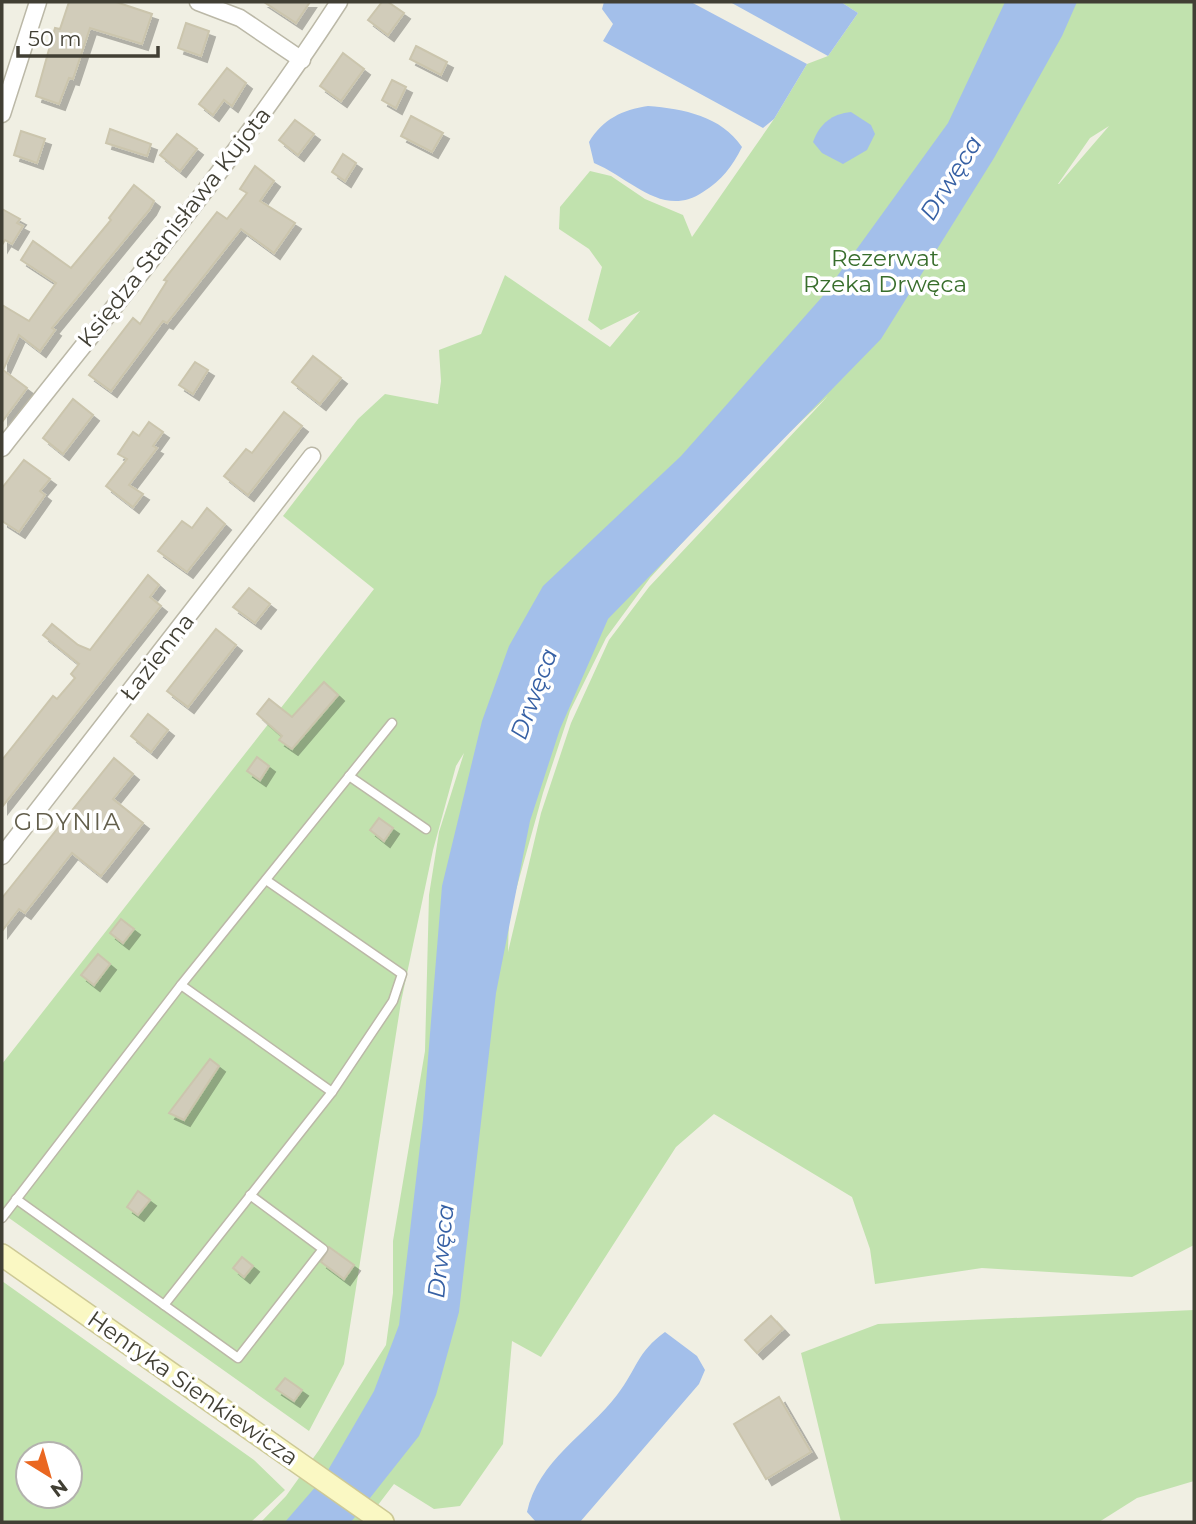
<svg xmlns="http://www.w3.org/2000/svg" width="1196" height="1524" font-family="Montserrat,sans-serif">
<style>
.green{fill:#c1e2ae;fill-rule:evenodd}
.water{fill:#a3bfea}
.building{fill:#d1ccba;stroke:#cbc5ad;stroke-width:2;filter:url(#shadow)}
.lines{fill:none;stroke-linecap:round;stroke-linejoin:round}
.service-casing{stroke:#bbb8a7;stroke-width:11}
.minor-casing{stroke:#bbb8a7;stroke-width:19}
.secondary-casing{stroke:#cdc996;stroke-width:24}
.service{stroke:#fff;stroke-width:8}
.minor{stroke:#fff;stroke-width:16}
.secondary{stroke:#faf8c3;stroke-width:21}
.labels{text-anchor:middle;stroke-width:7;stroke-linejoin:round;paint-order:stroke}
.street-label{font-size:23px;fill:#413f34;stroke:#fff}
.park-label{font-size:23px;fill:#386e2c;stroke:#fff}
.water-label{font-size:24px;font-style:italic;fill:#3660a4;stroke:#fff}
.neighbourhood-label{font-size:24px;letter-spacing:2px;fill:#635f4c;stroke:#fff}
</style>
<defs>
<filter id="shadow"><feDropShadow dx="6" dy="6" stdDeviation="0" flood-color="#0004"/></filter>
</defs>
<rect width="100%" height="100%" fill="#f0efe3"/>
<g class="green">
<path d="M841,2H1194V1245L1132,1277L982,1268L875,1284L870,1249L852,1197L714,1114L676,1147L541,1357L512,1341L503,1444L460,1506L434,1509L394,1484L365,1522H261L286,1496L319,1450L386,1345L393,1293V1241L425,1051L429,895L439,832L464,753L456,766L433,850L401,1002L344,1364L309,1431L2,1213V1064L374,589L283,516L358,419L385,394L438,404L441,381L439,350L481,334L505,275L610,347L640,311L601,330L588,320L602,267L589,249L559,229L560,207L590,171L611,176L645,199L683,215L692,237L774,119L807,64L828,56L858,13ZM1109,126L1059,184H1058L1090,138ZM828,396L649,587L609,640L571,723L541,813L508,952L509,915L543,793L570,711L606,638L650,578L745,474Z"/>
<path d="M2,1281L254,1460L285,1490L251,1522H2ZM70,1454V1496H28V1454Z"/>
<path d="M1194,1310V1481L1137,1498L1099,1522H841L801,1353L878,1324Z"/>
</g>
<g class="water">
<path d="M604,2H691L807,64L774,119L763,128L603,41L613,24L602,9Z"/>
<path d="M730,2H841L858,13L828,56Z"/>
<path d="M1005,2H1077L1062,36L994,158L881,339L608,619L560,729L530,821L496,993L459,1312L436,1395L419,1436L351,1522H285L324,1477L374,1391L399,1325L423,1120L442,886L482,721L509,646L543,586L681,456L822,297L948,123Z"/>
<path d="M648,106C684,109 721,116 742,147C732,167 722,180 703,192C663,219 632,179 594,163L589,142C603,119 622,110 648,106Z"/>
<path d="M851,112L871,125L875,134L867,150L843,164L822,153L813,142C820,123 832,114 851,112Z"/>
<path d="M665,1332L697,1356L705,1370L699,1384L580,1522H536L527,1512C538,1461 587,1434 617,1395C637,1369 637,1352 665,1332Z"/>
</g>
<g class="building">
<path d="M69,2H116L152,14L142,44L90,28L73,79L69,78L59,104L36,96L55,28L60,29Z"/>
<path d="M264,2H310L296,23Z"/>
<path d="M382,2H388L404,13L388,35L368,20Z"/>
<path d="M186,23L209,31L201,56L178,48Z"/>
<path d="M416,46L447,62L441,75L410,59Z"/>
<path d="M343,53L364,69L341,101L320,86Z"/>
<path d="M227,68L246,83L232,106L224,100L213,115L199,104Z"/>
<path d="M392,80L406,87L396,108L382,100Z"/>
<path d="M411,116L443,133L432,152L401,136Z"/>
<path d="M295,120L314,134L298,155L279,140Z"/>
<path d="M110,129L151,144L147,156L106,143Z"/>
<path d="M21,131L45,139L37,163L14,155Z"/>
<path d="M177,134L197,149L180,171L160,155Z"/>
<path d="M343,154L356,163L345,181L332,172Z"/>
<path d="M255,166L274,181L260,201L295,223L274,253L241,229L167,323L163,321L111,391L89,375L133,318L140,324L167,281L164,280L217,212L227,219L247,193L240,189Z"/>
<path d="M134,185L154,201L150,209L52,328L55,330L40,351L19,335L3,370L27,388L2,422V305L29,321L56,283L21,260L33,241L71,268L111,220L109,218Z"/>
<path d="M2,209L20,219L17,223L23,226L12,244L5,240L2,245Z"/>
<path d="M313,356L341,378L320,404L292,382Z"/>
<path d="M195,362L208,370L193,394L179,385Z"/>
<path d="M73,399L93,415L63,454L43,438Z"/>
<path d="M284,412L302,426L248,495L224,476L246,449L252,453Z"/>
<path d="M149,422L163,432L153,446L157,448L129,485L143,494L133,507L106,486L127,459L118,454L133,432L139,436Z"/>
<path d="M24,460L50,479L40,491L45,495L19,532L2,521V488Z"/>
<path d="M207,508L225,524L187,572L158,551L182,521L192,528Z"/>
<path d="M148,575L159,585L150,597L161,606L2,807V760L53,696L57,699L75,678L71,674L79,664L43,635L52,624L78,645L90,650Z"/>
<path d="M249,588L270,604L255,623L233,607Z"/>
<path d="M216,629L236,645L188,707L167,691Z"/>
<path d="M324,682L338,695L292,749L279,740L282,736L257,714L269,699L292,717Z"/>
<path d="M148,714L168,730L151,752L131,736Z"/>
<path d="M257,757L269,766L260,780L247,771Z"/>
<path d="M114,758L133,774L113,799L143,823L101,876L72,853L25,913L19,909L2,931V898Z"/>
<path d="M379,818L393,828L384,841L370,830Z"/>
<path d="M121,919L134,929L123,943L110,933Z"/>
<path d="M98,954L110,964L94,985L81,975Z"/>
<path d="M210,1059L219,1066L184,1120L169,1113Z"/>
<path d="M138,1191L150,1200L138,1215L127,1207Z"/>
<path d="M329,1247L354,1265L344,1279L321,1262Z"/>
<path d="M242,1257L253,1266L244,1277L233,1268Z"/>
<path d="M771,1316L783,1329L757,1353L745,1340Z"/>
<path d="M285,1378L302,1390L294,1401L276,1389Z"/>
<path d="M779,1397L811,1452L766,1479L734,1424Z"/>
</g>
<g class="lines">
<g class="service-casing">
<g id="service">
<path d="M349,776L426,829"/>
<path d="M181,985L332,1092"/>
<path d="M16,1199L164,1305L332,1092L393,1001L402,974L266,880"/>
<path d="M2,1218L181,985L392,723"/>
<path d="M164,1305L238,1358L323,1249L250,1195"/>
</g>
</g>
<g class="minor-casing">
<g id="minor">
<path d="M198,2L240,18L302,60"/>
<path d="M2,114L38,2"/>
<path d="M2,448C117,302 238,158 339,2"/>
<path d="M2,856L312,456"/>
</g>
</g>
<g class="secondary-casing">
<path id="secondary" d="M2,1255L383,1522"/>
</g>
<use href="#service" class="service"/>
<use href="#minor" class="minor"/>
<use href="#secondary" class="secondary"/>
</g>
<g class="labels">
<g class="street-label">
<text transform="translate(174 227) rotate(-52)" y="8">Księdza Stanisława Kujota</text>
<text transform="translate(157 657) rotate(-52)" y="8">Łazienna</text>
<text transform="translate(193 1388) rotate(35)" y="8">Henryka Sienkiewicza</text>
</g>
<g class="park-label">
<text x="885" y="266">Rezerwat<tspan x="885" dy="26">Rzeka Drwęca</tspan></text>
</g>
<g class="water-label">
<text transform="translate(951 178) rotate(-58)" y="8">Drwęca</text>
<text transform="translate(534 694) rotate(-70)" y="8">Drwęca</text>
<text transform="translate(441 1251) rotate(-84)" y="8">Drwęca</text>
</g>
<g class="neighbourhood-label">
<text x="68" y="830">GDYNIA</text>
</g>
</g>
<rect width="1196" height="1524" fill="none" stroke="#413f34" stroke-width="7"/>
<g transform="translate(49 1475) rotate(143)"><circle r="33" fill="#ffffff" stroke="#b3b2ae" stroke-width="2"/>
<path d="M0-5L12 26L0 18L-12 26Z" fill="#ea6721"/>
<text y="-10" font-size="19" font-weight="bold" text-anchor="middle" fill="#413f34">N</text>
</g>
<path d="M18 46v10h140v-10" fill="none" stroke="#413f34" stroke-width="3.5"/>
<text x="28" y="46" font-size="21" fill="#413f34" stroke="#ffffff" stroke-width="5" paint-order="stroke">50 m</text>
</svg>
